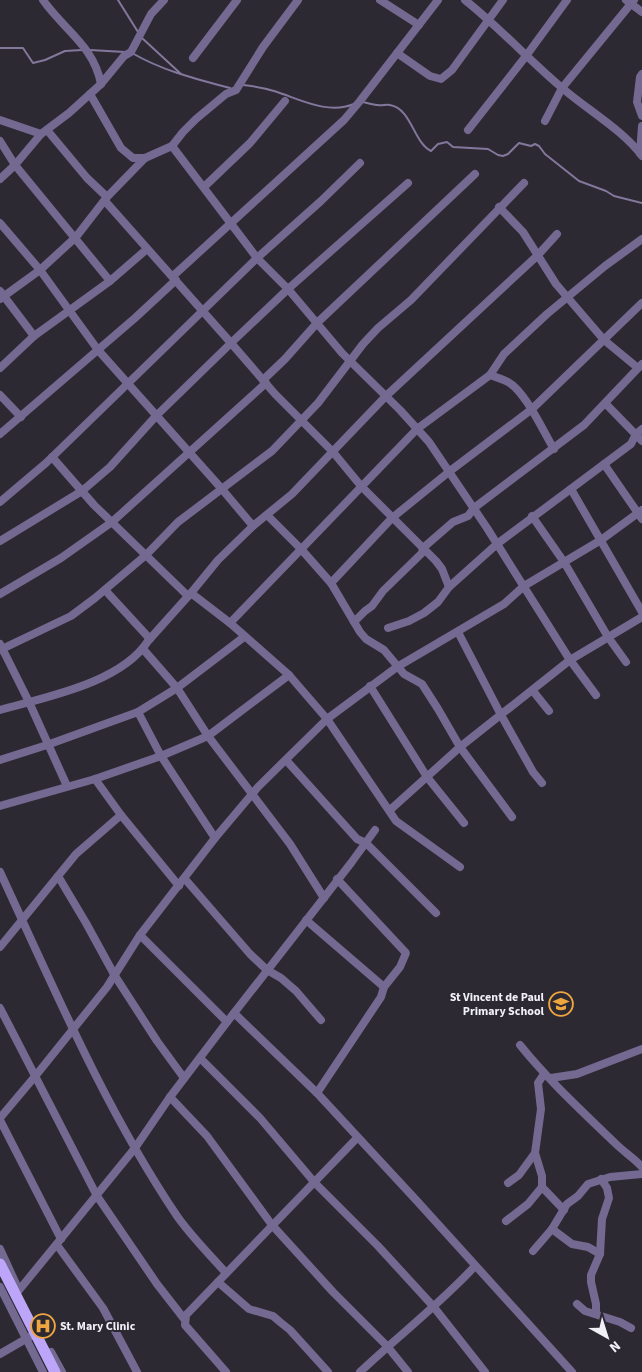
<svg xmlns="http://www.w3.org/2000/svg" width="642" height="1372" font-family="'Source Sans 3',sans-serif">
<style>
.lines{fill:none;stroke-linecap:round;stroke-linejoin:round}
.stream{stroke:#82789c;stroke-width:2}
.street{stroke:#736991;stroke-width:8}
.primary{stroke:#bda6f9;stroke-width:11}
.labels{text-anchor:middle;stroke-width:4;stroke-linejoin:round;paint-order:stroke}
.poi-label{font-size:12px;font-weight:bold;fill:#f1f0f7;stroke:#2c2933;text-anchor:end}
</style>
<rect width="100%" height="100%" fill="#2c2933"/>
<g class="lines">
<g class="stream">
<path d="M118,0L138,32"/>
<path d="M142,38L181,74"/>
<path d="M0,48H23L33,63L45,60L65,51L82,50"/>
<path d="M90,50L125,52"/>
<path d="M132,53C163,71 196,79 230,88"/>
<path d="M243,85C253,86 264,88 274,91C300,99 327,115 354,104"/>
<path d="M363,102C368,103 373,105 378,105C382,106 386,104 390,105C412,109 413,142 431,151L438,144L447,142L453,147L488,149L498,155L503,156L508,154L519,143L531,146L535,144L539,146L545,154L579,181L606,191L614,196L642,203"/>
</g>
<g class="street">
<path d="M43,0C64,30 94,46 101,84"/>
<path d="M380,0L419,25"/>
<path d="M465,0C499,27 528,59 561,87C586,109 623,130 642,156"/>
<path d="M626,0L642,12"/>
<path d="M397,53L430,76L441,79L452,70L503,0"/>
<path d="M193,58L237,0"/>
<path d="M642,74L640,77L637,102L642,116"/>
<path d="M90,94L121,148L133,158H145"/>
<path d="M0,120L41,134"/>
<path d="M545,121L562,88L634,0"/>
<path d="M47,130L87,178L107,197"/>
<path d="M468,130L526,56L567,0"/>
<path d="M0,141L15,165L110,281"/>
<path d="M172,146L257,258L288,289L342,353L400,410L429,442L487,528L570,660L596,695"/>
<path d="M640,153L642,126"/>
<path d="M0,179L15,165L41,134L69,113L101,84L124,56L131,52L151,14L164,0"/>
<path d="M204,187L250,143L285,101"/>
<path d="M105,201L231,343L275,394L333,452L361,486L436,561L442,569L449,587L438,602L424,613L409,621L388,628"/>
<path d="M499,207L523,232L556,284L604,340L638,368"/>
<path d="M0,223L40,270L98,350L221,488L253,526L218,560L191,593"/>
<path d="M173,276L344,120L360,101L438,0"/>
<path d="M0,291L34,336"/>
<path d="M0,299L40,270L76,237L107,197L145,158L172,146L183,132L196,119L226,94L236,90L263,47L298,0"/>
<path d="M0,368L34,336L110,281L147,249"/>
<path d="M490,375C496,377 502,379 508,382C525,391 543,431 554,449"/>
<path d="M263,380L285,359L317,323L475,174"/>
<path d="M0,395L21,417"/>
<path d="M605,403L642,441"/>
<path d="M0,434L135,318L176,280"/>
<path d="M52,457L94,505L188,596"/>
<path d="M604,464L642,519"/>
<path d="M571,489L642,612"/>
<path d="M0,502L46,463L257,258L321,201L360,163"/>
<path d="M267,515L301,549L331,583L360,632L366,639L384,650L404,674L422,684L438,709L460,747L512,817"/>
<path d="M532,516L564,562L608,637L626,662"/>
<path d="M253,526L292,494L386,396L538,255L557,234"/>
<path d="M0,541L82,491L110,467L156,416L231,343L288,289L408,183"/>
<path d="M331,583L392,518L450,471L532,409L642,303"/>
<path d="M449,587L497,544L631,444L636,434L642,429"/>
<path d="M105,590L150,639"/>
<path d="M0,594L61,558L112,522L266,383"/>
<path d="M354,622L365,611L372,606L383,591L422,553L423,548L453,522L468,516L474,508L584,425L642,364"/>
<path d="M230,623L417,429L490,375L504,354L547,314L605,266L642,239"/>
<path d="M458,632L501,715L533,772L542,783"/>
<path d="M0,644L29,702L67,786"/>
<path d="M143,649L177,688L208,736L290,844L324,898"/>
<path d="M0,650L71,616L95,598L146,555L178,522L272,451L318,403L363,344L378,328L411,300L524,183"/>
<path d="M370,686L427,777L464,823"/>
<path d="M533,691L549,711"/>
<path d="M0,710C46,697 121,683 148,641L191,593L230,623L289,675L327,719L396,821L460,867"/>
<path d="M138,712L177,688L244,637"/>
<path d="M0,760L47,745L138,712L161,756L215,838"/>
<path d="M286,760L357,839L366,843L436,913"/>
<path d="M95,779L121,815L179,886"/>
<path d="M0,806L95,779L161,756L208,736L289,675"/>
<path d="M390,810L460,747L570,660L642,617"/>
<path d="M0,872C54,988 105,1109 177,1216C191,1236 210,1255 226,1273"/>
<path d="M58,876L76,854L121,815"/>
<path d="M185,879L250,954L267,970L281,978L296,991L321,1020"/>
<path d="M337,879L406,953L400,967L384,987"/>
<path d="M306,920L384,987L381,997L317,1093"/>
<path d="M140,935L227,1022"/>
<path d="M0,947L58,876L86,923L115,976L157,1041L184,1078"/>
<path d="M0,1008L97,1196L157,1284L185,1320"/>
<path d="M234,1013L317,1093L417,1201L572,1372"/>
<path d="M520,1045C549,1081 583,1112 616,1144C624,1152 634,1158 642,1167"/>
<path d="M200,1058L260,1118L315,1183L378,1246L433,1306L485,1372"/>
<path d="M551,1078L577,1074L642,1049"/>
<path d="M170,1097L207,1136L272,1225L333,1292L387,1346L408,1372"/>
<path d="M0,1118L37,1074L107,987L140,935L215,838L258,787L327,719L397,667L504,604L524,586L601,540L642,510"/>
<path d="M0,1120L61,1239"/>
<path d="M508,1183L519,1175L535,1153L541,1109L538,1083L544,1074"/>
<path d="M542,1187L564,1210"/>
<path d="M506,1221L528,1204L542,1187V1176L535,1153"/>
<path d="M552,1229L572,1244L588,1247L600,1254"/>
<path d="M57,1245L103,1308L137,1372"/>
<path d="M0,1249L17,1286"/>
<path d="M533,1251L552,1229L567,1204L578,1196L588,1184L610,1177L642,1174"/>
<path d="M218,1282L249,1309L273,1316L280,1322L290,1330L328,1372"/>
<path d="M0,1287L43,1372"/>
<path d="M15,1295L135,1148L170,1097L227,1022L351,863L375,830"/>
<path d="M577,1304L585,1311L620,1322L631,1328"/>
<path d="M596,1314V1304L591,1282V1275L600,1254L602,1219L609,1198L607,1188L601,1179"/>
<path d="M51,1352L62,1372"/>
<path d="M0,1354L31,1336"/>
<path d="M226,1372L185,1325L186,1315L357,1138"/>
<path d="M360,1372C398,1336 440,1304 475,1266"/>
</g>
<path class="primary" d="M0,1264L55,1372"/>
</g>
<defs>
<g id="school-ring" transform="scale(1.25)"><circle r="9.5" fill="#2c2933" stroke="#f0a63f" stroke-width="1.5"/><path d="M0-5L7-2L0 1L-7-2ZM-4 1L0 2.5L4 1V4Q0 6-4 4Z" fill="#f0a63f"/></g>
<g id="hospital-ring" transform="scale(1.25)"><circle r="9.5" fill="#2c2933" stroke="#f0a63f" stroke-width="1.5"/><path d="M-5-5h3v3.5h4V-5h3V5h-3V1.5h-4V5h-3Z" fill="#f0a63f"/></g>
</defs>
<g fill-rule="evenodd">
<use href="#school-ring" x="561" y="1004"/>
<use href="#hospital-ring" x="43" y="1326"/>
</g>
<g class="labels">
<g class="poi-label">
<text x="544" y="1001">St Vincent de Paul<tspan x="544" dy="14">Primary School</tspan></text>
<text x="60" y="1330" text-anchor="start">St. Mary Clinic</text>
</g>
</g>
<g transform="translate(607 1337) rotate(141)" stroke="#2c2933" stroke-width="4" paint-order="stroke">
<path d="M0-4L9 19L0 12L-9 19Z" fill="#f1f0f7"/>
<text y="-8" font-size="14" font-weight="bold" text-anchor="middle" fill="#f1f0f7">N</text>
</g>
</svg>
